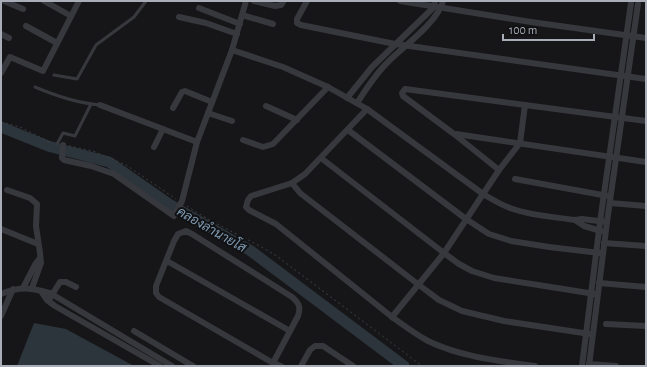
<svg xmlns="http://www.w3.org/2000/svg" width="647" height="367" font-family="'Alegreya Sans',Sarabun,sans-serif">
<style>
.water{fill:#2c353c}
.lines{fill:none;stroke-linecap:round;stroke-linejoin:round}
.river{stroke:#2c353c;stroke-width:11}
.path{stroke:#3d3f44;stroke-width:1;stroke-dasharray:2 3;stroke-linecap:butt}
.lane{stroke:#37383d;stroke-width:3}
.street{stroke:#37383d;stroke-width:6}
.labels{text-anchor:middle;stroke-width:4;stroke-linejoin:round;paint-order:stroke}
.water-label{font-size:13px;font-style:italic;fill:#7f9bb3;stroke:#111113}
</style>
<rect width="100%" height="100%" fill="#161618"/>
<path class="water" d="M34,323L66,329L134,366H17Z"/>
<g class="lines">
<path class="river" d="M1,127L48,146L109,162L169,204L251,251L404,366"/>
<g class="path">
<path d="M1,122L20,127L52,143"/>
<path d="M69,146L93,151L126,165L176,199"/>
<path d="M187,206C216,226 249,238 278,257L422,366"/>
</g>
<g class="lane">
<path d="M54,75L77,79L96,45L134,17L146,1"/>
<path d="M35,87C56,96 77,103 100,105"/>
<path d="M57,144L63,133L75,136L91,104"/>
</g>
<g class="street">
<path d="M4,1L23,9"/>
<path d="M44,1L71,16"/>
<path d="M254,1L275,6L281,5L283,2"/>
<path d="M307,1L297,19V23L301,25L395,44L646,79"/>
<path d="M400,1L531,22L646,38"/>
<path d="M199,8L240,24"/>
<path d="M242,15L273,24"/>
<path d="M179,17L206,23L237,34"/>
<path d="M26,26L57,43"/>
<path d="M1,34L9,38"/>
<path d="M232,50L283,67L328,87L367,109L483,194C493,200 503,206 513,209C533,216 555,217 575,220L582,219L607,222"/>
<path d="M1,73L10,57L43,71L79,1"/>
<path d="M347,98L372,67L434,7L435,1"/>
<path d="M357,103C367,88 376,73 389,61C404,46 438,22 443,1"/>
<path d="M100,105L197,142"/>
<path d="M266,106L297,120"/>
<path d="M173,108L182,92L185,91L212,102"/>
<path d="M367,109L305,174L292,183L251,196L248,200L246,207L249,210L276,224L392,317L444,253L499,170L454,134L403,96L402,93L405,89L646,121"/>
<path d="M208,113L232,121"/>
<path d="M348,130L466,219L489,234L511,241L549,247L600,253"/>
<path d="M456,134L646,162"/>
<path d="M243,140L263,147L273,144L328,87"/>
<path d="M63,145L62,158L64,160L91,166L114,174L174,216L182,201L197,142L232,50L246,1"/>
<path d="M154,147L163,129"/>
<path d="M321,158L444,253L459,264L472,271L494,278L595,294"/>
<path d="M499,170L520,143L525,105"/>
<path d="M515,179L608,196"/>
<path d="M292,183L300,193L419,285L439,300L462,311L504,321L590,334"/>
<path d="M7,190L30,198L37,204L36,226L40,253L41,263L32,288"/>
<path d="M610,203L646,206"/>
<path d="M575,220L584,226L601,231"/>
<path d="M1,229L38,244"/>
<path d="M604,243L646,246"/>
<path d="M167,261L290,331"/>
<path d="M599,283L646,287"/>
<path d="M23,288L36,263L40,258"/>
<path d="M41,291L47,300L55,306L160,366"/>
<path d="M1,294C22,286 29,288 50,293L172,366"/>
<path d="M50,298L60,282H66L76,287"/>
<path d="M1,316L13,289"/>
<path d="M392,317C403,325 415,334 428,341C461,357 499,361 535,366"/>
<path d="M606,324L646,326"/>
<path d="M134,331L193,366"/>
<path d="M273,363L298,316C301,307 299,303 292,297L192,234L186,231L178,234L174,241L156,286V293L159,297L273,363L281,366"/>
<path d="M589,364L616,366"/>
<path d="M301,366L310,350L315,346H323L353,366"/>
<path d="M582,366L600,222L631,3"/>
<path d="M589,366L607,222L638,4"/>
</g>
</g>
<g class="labels">
<g class="water-label">
<text transform="translate(212 229) rotate(30)" y="5">คลองลำนายโส</text>
</g>
</g>
<rect width="647" height="367" fill="none" stroke="#a8adb8" stroke-width="4"/>
<path d="M503 34v6h91v-6" fill="none" stroke="#a8adb8" stroke-width="2"/>
<text x="509" y="34" font-size="12" fill="#a8adb8" stroke="#111113" stroke-width="3" paint-order="stroke">100 m</text>
</svg>
